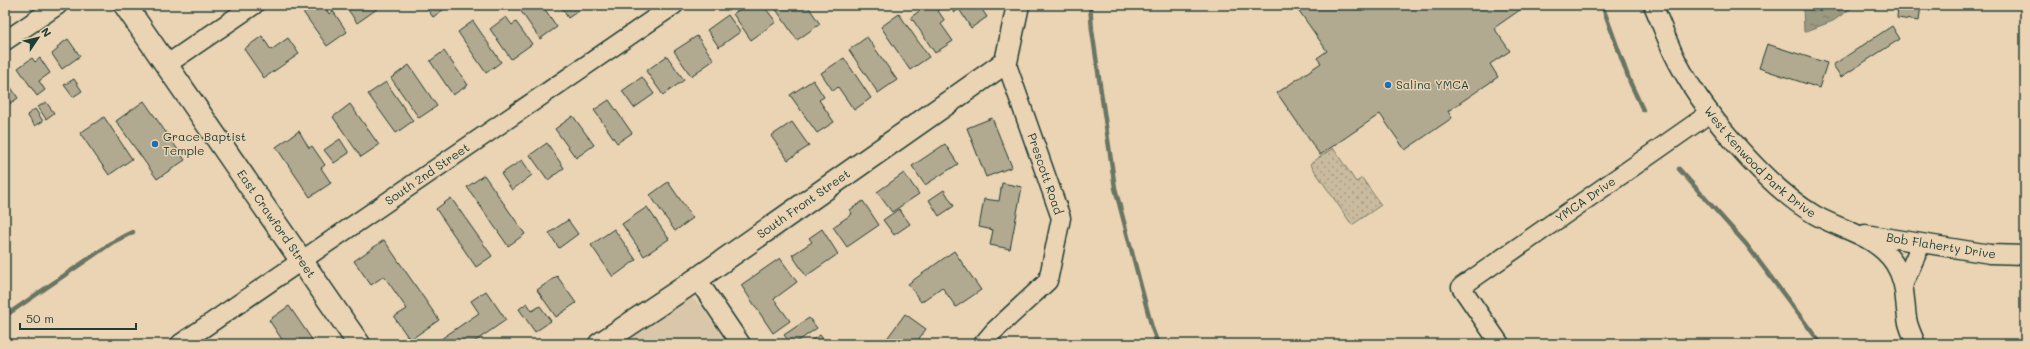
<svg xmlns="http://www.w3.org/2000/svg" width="2030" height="349" font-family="Mali,sans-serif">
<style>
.built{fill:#dac7a9}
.park{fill:url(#park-dots);stroke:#747c6a}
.water{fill:url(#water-ripples);stroke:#697463}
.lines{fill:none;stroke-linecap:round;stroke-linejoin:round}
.stream{stroke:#697463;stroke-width:4.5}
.building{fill:#b2aa90;stroke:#1f3d34}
.minor-casing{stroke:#1f3d34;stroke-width:21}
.tertiary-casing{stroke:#1f3d34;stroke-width:25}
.secondary-casing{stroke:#1f3d34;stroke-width:25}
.minor{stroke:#ebd4b4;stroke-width:18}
.tertiary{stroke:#ebd4b4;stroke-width:22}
.secondary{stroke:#ebd4b4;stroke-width:22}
.poi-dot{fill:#1f6fb2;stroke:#ebd4b4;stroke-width:1.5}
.labels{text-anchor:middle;stroke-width:3;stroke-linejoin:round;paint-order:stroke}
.poi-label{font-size:12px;fill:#1f3d34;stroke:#ebd4b4;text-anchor:start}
.street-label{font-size:12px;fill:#1f3d34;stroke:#ebd4b4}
</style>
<defs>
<pattern id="park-dots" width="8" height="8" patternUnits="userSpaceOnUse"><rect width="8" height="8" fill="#cabb9f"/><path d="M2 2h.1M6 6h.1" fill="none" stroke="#a39982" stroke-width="1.8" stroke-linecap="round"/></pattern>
<pattern id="water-ripples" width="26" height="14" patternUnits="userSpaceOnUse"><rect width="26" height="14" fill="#9a9982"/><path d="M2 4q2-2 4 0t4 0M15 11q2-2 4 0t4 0" fill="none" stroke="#7d7e6b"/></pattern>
</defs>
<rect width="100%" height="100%" fill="#ebd4b4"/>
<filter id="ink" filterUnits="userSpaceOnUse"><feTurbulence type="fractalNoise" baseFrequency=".025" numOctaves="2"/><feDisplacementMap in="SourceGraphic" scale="8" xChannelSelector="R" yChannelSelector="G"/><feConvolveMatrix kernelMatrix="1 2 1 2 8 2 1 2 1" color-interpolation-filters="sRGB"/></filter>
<g filter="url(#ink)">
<path class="built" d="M693,298L703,308L728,344H617L685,299Z"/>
<path class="park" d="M1333,148L1356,182L1362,178L1381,205L1352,225L1310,164Z"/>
<path class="water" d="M1803,5H1856L1833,21L1804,32Z"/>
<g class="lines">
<g class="stream">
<path d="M1090,5L1092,30L1115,188L1152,328L1158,344"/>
<path d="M1602,5L1630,82L1643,110"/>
<path d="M1679,169L1746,244L1821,344"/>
<path d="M5,316L113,242L133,232"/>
</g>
</g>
<g class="building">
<path d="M313,5H324L329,14L333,11L347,32L327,46L303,12Z"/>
<path d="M345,5H374L377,9L357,23Z"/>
<path d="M430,5H450L433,17L426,8Z"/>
<path d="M522,5H532L534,8L542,5L557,27L540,39L518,7Z"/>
<path d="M560,5H587L568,18Z"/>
<path d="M746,5H763L776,22L751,40L733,14Z"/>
<path d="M773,5H807L820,24L797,40Z"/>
<path d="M928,5H934L945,21L941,24L953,41L935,53L911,17Z"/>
<path d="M949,5H979L987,17L971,28L959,9L954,13Z"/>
<path d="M1295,5H1527L1494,28L1510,51L1490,64L1498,77L1448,111L1452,118L1405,150L1380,114L1320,155L1277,93L1321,63L1317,58L1327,51Z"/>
<path d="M1898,5H1921L1919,21L1897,18Z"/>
<path d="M899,14L929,57L910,70L881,27Z"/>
<path d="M728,15L740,32L719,47L707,30Z"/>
<path d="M506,17L512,25L516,22L532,44L511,59L490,29Z"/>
<path d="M473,21L501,62L486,73L458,32Z"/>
<path d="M1892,26L1900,39L1841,77L1833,65Z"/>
<path d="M262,36L271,50L288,38L299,54L264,78L244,49Z"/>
<path d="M697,36L714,60L691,76L674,51Z"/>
<path d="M867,37L897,80L878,93L849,50Z"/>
<path d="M68,39L80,56L62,69L52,54L58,49L57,47Z"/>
<path d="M1767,44L1827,63L1819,88L1759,68Z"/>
<path d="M444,51L468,85L453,95L430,61Z"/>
<path d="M667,56L684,80L663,95L646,71Z"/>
<path d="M32,58L35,62L40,58L50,73L39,81L45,90L37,96L18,68Z"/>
<path d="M844,58L871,98L854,110L838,87L833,91L821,73Z"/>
<path d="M409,65L437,106L419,118L391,78Z"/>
<path d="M642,77L654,94L634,108L622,91Z"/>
<path d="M74,79L82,91L73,97L64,85Z"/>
<path d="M6,80L18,98L5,107V81Z"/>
<path d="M813,80L824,97L819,100L834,122L817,133L790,95Z"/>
<path d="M386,82L413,121L396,133L368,94Z"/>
<path d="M609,100L632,133L617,143L594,110Z"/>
<path d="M144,101L185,160L157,179L116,121Z"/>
<path d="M46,102L54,113L46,119L38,107Z"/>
<path d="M350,104L379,145L361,157L333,117Z"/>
<path d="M35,109L43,121L35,126L27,115Z"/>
<path d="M573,116L594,145L576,158L555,129Z"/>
<path d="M104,117L132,159L109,175L80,133Z"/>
<path d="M992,118L1012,167L986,177L967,128Z"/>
<path d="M792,122L809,146L788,160L771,136Z"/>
<path d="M299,131L309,148L312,146L325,165L321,168L331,183L310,197L276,147Z"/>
<path d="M340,139L349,153L334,163L324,150Z"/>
<path d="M547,143L564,168L548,180L530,155Z"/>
<path d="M945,144L958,164L925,185L912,166Z"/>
<path d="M522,160L532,175L512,190L501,174Z"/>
<path d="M904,173L919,194L892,212L877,192Z"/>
<path d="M484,175L525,234L508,246L467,187Z"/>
<path d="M668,182L693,218L675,231L650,195Z"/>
<path d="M1002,183L1022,187L1010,249L990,245L993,230L979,227L984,199L999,201Z"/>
<path d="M944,190L954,206L939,216L929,200Z"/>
<path d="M451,198L492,256L476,267L436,209Z"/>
<path d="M863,201L879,225L847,247L833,227L852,214L850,210Z"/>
<path d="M647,207L669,239L644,256L622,224Z"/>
<path d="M899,209L910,224L894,235L883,220Z"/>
<path d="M568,220L578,234L559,248L549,233Z"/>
<path d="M614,229L636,260L613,277L591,245Z"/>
<path d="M822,229L838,254L806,276L792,255L812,242L809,238Z"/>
<path d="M384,240L439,320L410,340L394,317L407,309L384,276L371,285L354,261Z"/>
<path d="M954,251L981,290L956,307L942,287L921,302L908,284Z"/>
<path d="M780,258L797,282L774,299L790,321L773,333L741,285Z"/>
<path d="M557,276L576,303L556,317L537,290Z"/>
<path d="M486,291L506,320L471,344H445L441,339L479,313L471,301Z"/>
<path d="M527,303L532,311L540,306L551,321L535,332L519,309Z"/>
<path d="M289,306L315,344H285L269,320Z"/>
<path d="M905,314L926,329L915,344H883Z"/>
<path d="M809,318L817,328L794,344H791L784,335Z"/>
<path d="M820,335L827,344H806Z"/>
</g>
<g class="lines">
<g class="minor-casing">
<g id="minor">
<path id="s1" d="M1653,5C1660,21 1666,37 1673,53C1698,106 1764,185 1815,215C1843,231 1875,235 1894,263C1906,282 1904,297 1907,318C1908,327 1913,336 1916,344"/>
<path d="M5,41L58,5"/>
<path d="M166,65L254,5"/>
<path id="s2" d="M1865,234L1990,254L2025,255"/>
<path d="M697,279L741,344"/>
<path d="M1904,283L1921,244"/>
<path id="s3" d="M180,344L674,5"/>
<path d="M983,344L994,331L1048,281L1061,218L1006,62"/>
<path id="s4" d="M1500,344L1461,287L1710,113"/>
</g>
</g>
<g class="tertiary-casing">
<g id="tertiary">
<path id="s5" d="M600,344L697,279L1006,62L1018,5"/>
</g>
</g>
<g class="secondary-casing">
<g id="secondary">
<path id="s6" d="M125,5L359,344"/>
</g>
</g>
<use href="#minor" class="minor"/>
<use href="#tertiary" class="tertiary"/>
<use href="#secondary" class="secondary"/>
</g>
</g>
<g class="poi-dot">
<circle cx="1388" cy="85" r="4"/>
<circle cx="155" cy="144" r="4"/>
</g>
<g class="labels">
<g class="poi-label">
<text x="1396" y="89">Salina YMCA</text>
<text x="163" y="141">Grace Baptist<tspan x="163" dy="14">Temple</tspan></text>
</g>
<g class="street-label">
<text dy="4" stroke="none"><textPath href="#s1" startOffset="193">West Kenwood Park Drive</textPath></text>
<text dy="4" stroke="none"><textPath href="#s3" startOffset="300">South 2nd Street</textPath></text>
<text transform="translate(1045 174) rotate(71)" y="4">Prescott Road</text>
<text dy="4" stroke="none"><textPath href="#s4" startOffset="221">YMCA Drive</textPath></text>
<text dy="4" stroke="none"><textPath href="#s5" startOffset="247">South Front Street</textPath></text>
<text dy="4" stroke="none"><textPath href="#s6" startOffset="266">East Crawford Street</textPath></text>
<text dy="4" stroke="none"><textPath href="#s2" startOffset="77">Bob Flaherty Drive</textPath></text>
</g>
</g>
<rect width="2030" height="349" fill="none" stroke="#ebd4b4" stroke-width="20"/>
<rect x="10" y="10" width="2010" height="329" fill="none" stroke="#1f3d34" stroke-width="1.5" filter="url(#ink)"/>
<g transform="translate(38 38) rotate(55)" stroke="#ebd4b4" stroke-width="3" paint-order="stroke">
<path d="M0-3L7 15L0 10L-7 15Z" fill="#1f3d34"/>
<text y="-6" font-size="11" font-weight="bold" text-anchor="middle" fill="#1f3d34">N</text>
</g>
<path d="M20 323v6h116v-6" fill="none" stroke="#1f3d34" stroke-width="2"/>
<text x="26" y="323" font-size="12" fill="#1f3d34" stroke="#ebd4b4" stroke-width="3" paint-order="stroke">50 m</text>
</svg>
